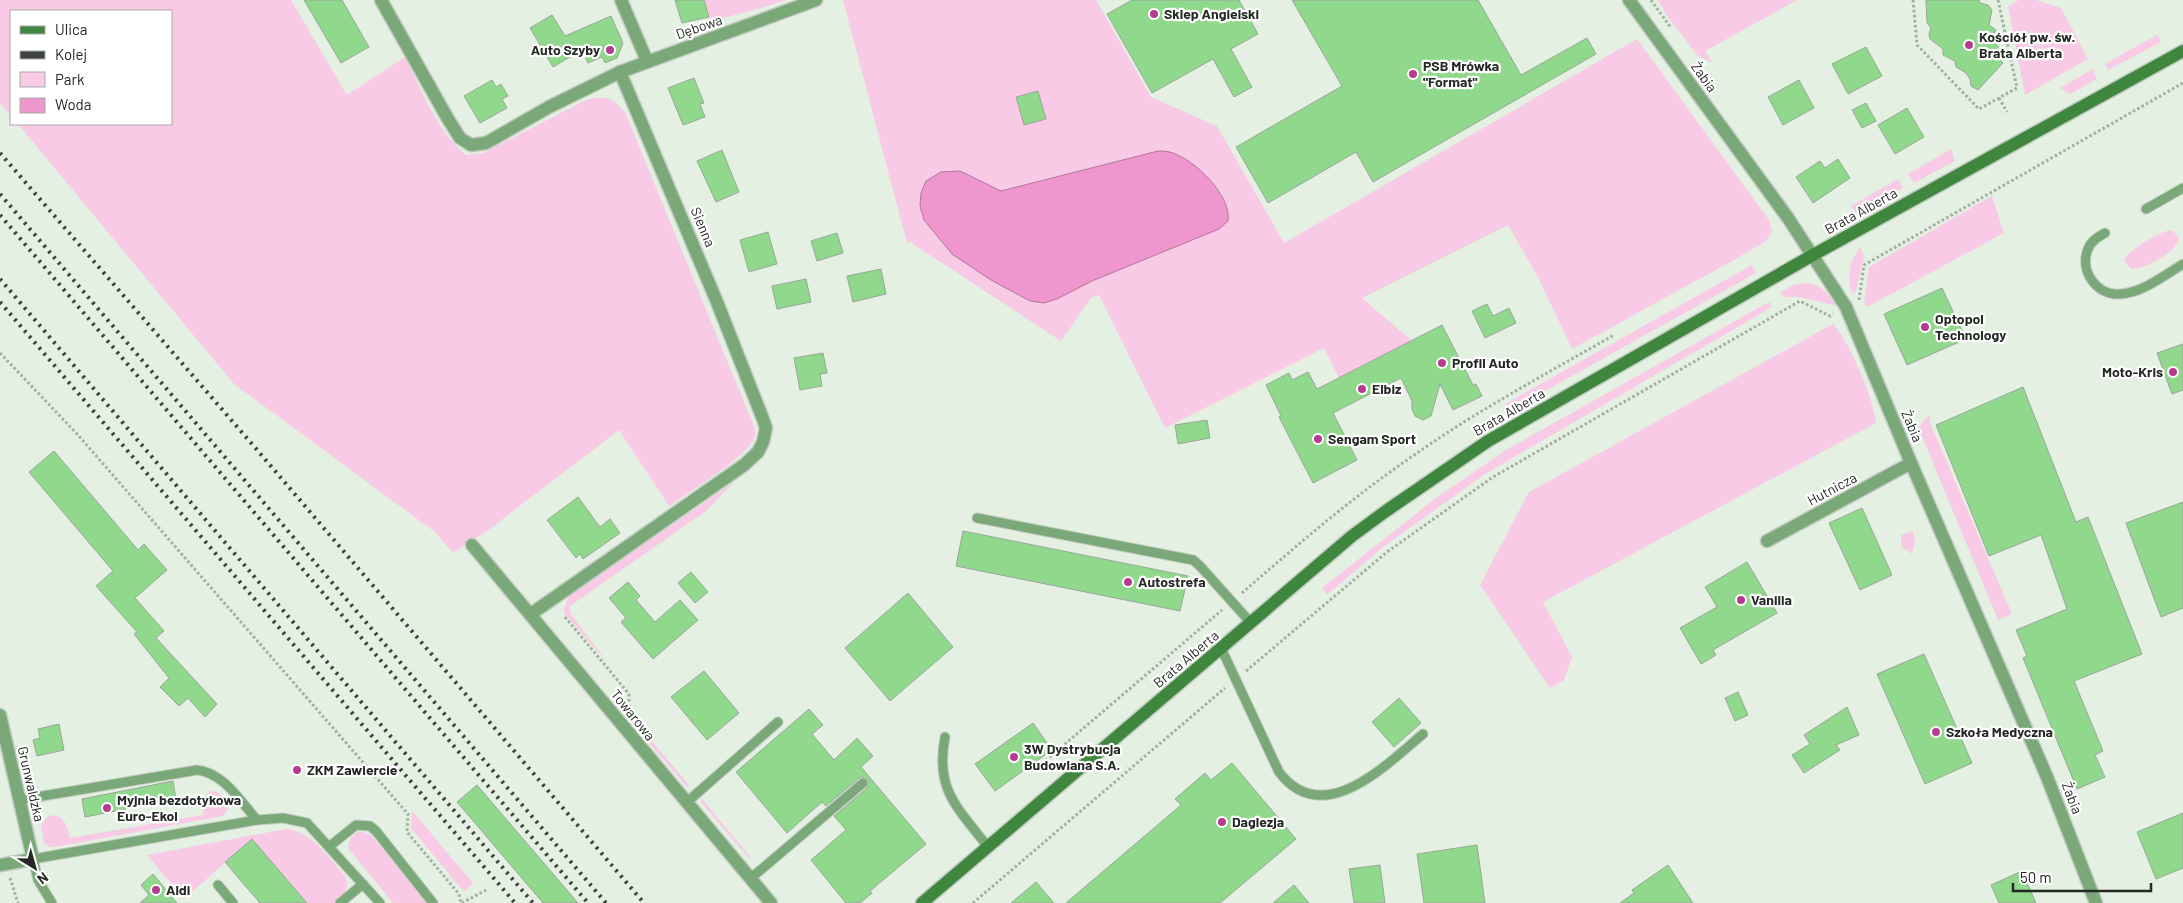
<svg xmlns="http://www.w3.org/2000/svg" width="2183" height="903" font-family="Barlow,sans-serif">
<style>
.green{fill:#f9cae5;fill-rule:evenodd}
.water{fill:#ef96ce;stroke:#b2759b}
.building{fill:#8fd88c;stroke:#9ba69a}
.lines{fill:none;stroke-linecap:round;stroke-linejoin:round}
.lane-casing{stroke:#c1ccc0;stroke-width:11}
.street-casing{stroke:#c1ccc0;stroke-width:15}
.secondary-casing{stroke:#c1ccc0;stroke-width:15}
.path{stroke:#a3ada2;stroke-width:3;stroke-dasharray:2.5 2.5;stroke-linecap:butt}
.lane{stroke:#7ba879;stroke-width:9}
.street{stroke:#7ba879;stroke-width:12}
.secondary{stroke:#3f863f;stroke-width:12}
.rail{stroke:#3d433d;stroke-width:4;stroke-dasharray:2.5 5;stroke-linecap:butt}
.poi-dot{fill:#b53c8f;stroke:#fff;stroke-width:2}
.labels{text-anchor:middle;stroke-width:4.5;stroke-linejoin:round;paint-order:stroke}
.poi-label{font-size:14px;font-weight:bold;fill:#242924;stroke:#fff;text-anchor:start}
.street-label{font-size:14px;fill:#242924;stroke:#fff}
</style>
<rect width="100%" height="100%" fill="#e3f0e2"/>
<g class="green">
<path d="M0,0H291L347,95L405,57C422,91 436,130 466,155L483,153L588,99C608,96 611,97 625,112L751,419C753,424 756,430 755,435C754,453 686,494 669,506L619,430L487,531L453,553L435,532L234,384L18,124H171V11H11V116L0,103Z"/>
<path d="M704,0H785L758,9L711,21Z"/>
<path d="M843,0H1096L1151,97L1217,126L1284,243L1637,39L1769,220L1772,232L1766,241L1734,260L1572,349L1538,277L1508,225L1362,298L1412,341L1339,378L1324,348L1165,428L1099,295L1091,298L1061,341L910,242L907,243ZM1158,151L1172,152L1199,171L1221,192L1229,212L1057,299L960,171L1001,191Z"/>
<path d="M1658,0H1797L1705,51L1713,63L1698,56L1665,13Z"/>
<path d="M2019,0H2036L2061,8L2088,59L2025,95L2008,6Z"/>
<path d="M2157,35L2161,42L2108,70L2105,64Z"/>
<path d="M2093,69L2097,79L2070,94L2060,88Z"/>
<path d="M1951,149L1955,161L1914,183L1908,174Z"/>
<path d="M1898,179L1903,188L1856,213L1851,206Z"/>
<path d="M1992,196L2004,233L1867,307L1864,303L1869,267Z"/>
<path d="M2172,230L2179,238C2177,252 2145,269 2131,269L2124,261C2126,251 2162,230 2172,230Z"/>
<path d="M1860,247L1864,256L1856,292L1852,294C1847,274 1849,263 1860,247Z"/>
<path d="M1752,265L1756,273L1511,410L1505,404Z"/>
<path d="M1807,283C1822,285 1828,294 1837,306L1800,297H1784L1780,292L1794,285Z"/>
<path d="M1769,302L1772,307L1485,474L1383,547L1327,595L1322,588L1436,498L1506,450Z"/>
<path d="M1833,324C1850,343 1874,399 1876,423L1543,602L1572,657L1564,680L1550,688L1480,585L1529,492Z"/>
<path d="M1930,414V423L2012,614L1998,620L1919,429L1921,424Z"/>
<path d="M734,482L706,511L570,606V613L609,665L564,613V609L569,596Z"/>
<path d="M1913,531L1915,542L1912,554L1901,546V535Z"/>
<path d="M632,718L689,785L687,787L631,722Z"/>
<path d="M210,791C221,791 226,798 228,809L223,816L55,847H50L44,843L41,825L48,816C65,813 66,825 70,838L203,815V798Z"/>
<path d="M702,799L751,858L747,856L700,801Z"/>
<path d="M412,811L473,883L464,892L411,828Z"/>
<path d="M286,829C313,832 328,857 345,876C350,887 345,900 333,903C326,903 315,903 307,903L252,839L184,899L147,855Z"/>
<path d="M360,831L371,835L424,897L426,903H393L348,848L351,837Z"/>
</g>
<path class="water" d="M1158,151C1162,151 1168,151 1173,153C1196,161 1232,196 1228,221L1219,229L1092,281L1057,299L1044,303L1030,301L991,280L952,254L924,220L920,206L921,193L926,181L941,172L960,171L1001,191Z"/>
<g class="building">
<path d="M304,0H342L369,47L341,63Z"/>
<path d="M675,0H704L709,17L682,23Z"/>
<path d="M1132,0H1239L1258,34L1231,49L1252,87L1234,97L1213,59L1152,93L1107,14Z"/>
<path d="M1292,0H1478L1521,75L1587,38L1596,54L1373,182L1356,152L1268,203L1236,147L1342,86Z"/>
<path d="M1926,0H1979L1980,3L1988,5L1992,10L1989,25L1996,30L1992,39L1998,47L1997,56L2003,63L1978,90L1971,86L1970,79L1966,73L1956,67L1955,61L1943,55V49L1930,39L1929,34L1931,28L1927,23Z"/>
<path d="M552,15L565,36L611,16L623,43L617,58L605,63L602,57L588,63L582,50L553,67L530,28Z"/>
<path d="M1866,47L1882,76L1848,94L1832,64Z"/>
<path d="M694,78L704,103L700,104L705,117L683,125L668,88Z"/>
<path d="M492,80L496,87L501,84L508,96L502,99L507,108L480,123L464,96Z"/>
<path d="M1799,80L1814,108L1783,125L1768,97Z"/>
<path d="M1038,91L1046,119L1024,125L1016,97Z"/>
<path d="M1866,103L1876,121L1862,128L1852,110Z"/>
<path d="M1907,108L1924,137L1895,154L1878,125Z"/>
<path d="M722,150L739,192L716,202L697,161Z"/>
<path d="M1838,159L1850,178L1813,203L1796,177L1820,161L1825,168Z"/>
<path d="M768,232L777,264L749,272L740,240Z"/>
<path d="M837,233L843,253L817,261L811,241Z"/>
<path d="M881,269L886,294L853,302L847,276Z"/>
<path d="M806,279L811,302L777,309L772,286Z"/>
<path d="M1942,288L1966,339L1907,365L1884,314Z"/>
<path d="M1487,304L1493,316L1509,308L1516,323L1485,338L1472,311Z"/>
<path d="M1442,325L1473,385L1476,384L1482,396L1453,410L1440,384L1431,416L1423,420L1415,416L1412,409V401L1401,378L1333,413L1357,460L1313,483L1279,417L1281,416L1266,385L1289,373L1292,380L1308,372L1317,389Z"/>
<path d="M2183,344V390L2172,394L2157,353Z"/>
<path d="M823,353L827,373L820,374L822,386L800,390L794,358Z"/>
<path d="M2023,387L2076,522L2088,517L2142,654L2074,681L2103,751L2095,755L2105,777L2077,789L2023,658L2027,656L2016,630L2067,609L2041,535L1989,556L1936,425Z"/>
<path d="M1207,420L1210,438L1178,444L1175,425Z"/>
<path d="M54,451L138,550L144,544L167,570L135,598L164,631L156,638L217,704L205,717L188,698L179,706L160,687L169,678L134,634L137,632L96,586L113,571L29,472Z"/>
<path d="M578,497L600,527L610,519L620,533L583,559L580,554L576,558L547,520Z"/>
<path d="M2183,502V608L2161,617L2126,523Z"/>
<path d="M1862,508L1892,575L1860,590L1829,523Z"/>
<path d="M963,531L1188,576L1180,611L956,566Z"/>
<path d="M1747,562L1777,613L1713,650L1716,655L1701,664L1680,628L1717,607L1705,587Z"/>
<path d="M691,572L708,592L695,603L678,583Z"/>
<path d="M628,582L640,596L636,600L655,622L680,600L698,620L653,659L621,622L626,618L609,598Z"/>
<path d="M908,593L953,647L890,701L845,648Z"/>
<path d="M1924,654L1972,763L1925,784L1877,674Z"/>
<path d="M704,671L739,713L707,740L671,697Z"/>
<path d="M1738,692L1748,715L1735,721L1725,698Z"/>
<path d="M1399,698L1421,723L1394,747L1372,722Z"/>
<path d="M1847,707L1859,735L1836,745L1840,750L1804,773L1792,755L1810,744L1804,735Z"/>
<path d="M809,709L823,725L812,734L834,760L857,738L873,756L861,767L926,844L870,891L872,893L860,903H846L811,860L846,830L834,816L867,788L869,782L867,779L862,777L859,778L826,806L822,802L787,833L736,772Z"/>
<path d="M1033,723L1052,750L995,791L975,764Z"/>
<path d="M59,724L64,750L37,756L33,740L40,738L38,729Z"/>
<path d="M1232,763L1296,839L1220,903H1066L1181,805L1175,799L1205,773L1211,780Z"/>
<path d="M173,781L176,799L85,817L82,799Z"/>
<path d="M477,785L578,903H543L457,802Z"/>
<path d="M2183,813V868L2156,879L2137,832Z"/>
<path d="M252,839L307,903H260L241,881L225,862Z"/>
<path d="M1477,845L1485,903H1424L1417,854Z"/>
<path d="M1380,865L1385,903H1354L1349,869Z"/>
<path d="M1668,865L1693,903H1620L1634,893L1632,890Z"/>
<path d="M2022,871L2036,903H1999L1991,885Z"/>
<path d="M153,874L177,903H140L149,895L141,885Z"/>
<path d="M1036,882L1054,903H1011Z"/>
<path d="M1294,885L1309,903H1273Z"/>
</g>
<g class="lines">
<g class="lane-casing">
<g id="lane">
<path d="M2146,209L2183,188"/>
<path d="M2105,233C2098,237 2091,241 2088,249C2079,271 2097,296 2120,294C2142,293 2165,275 2183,264"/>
<path d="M977,518L1193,560L1200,566L1251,623"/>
<path d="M1221,648L1279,772C1323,830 1386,765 1423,734"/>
<path d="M945,737C935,790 957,807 988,847"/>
<path d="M19,800L197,770C224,773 240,801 257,820"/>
<path d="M686,803L778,722"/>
<path d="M330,846L356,825L370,826L376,831L433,903"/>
<path d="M750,879L863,783"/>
<path d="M218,885L233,903"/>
<path d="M52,903L38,880L33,859L257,820L283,818L307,823L380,903"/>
<path d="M340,903L363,884"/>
</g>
</g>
<g class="street-casing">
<g id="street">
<path d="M381,0L448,119L460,138L471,145L486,143L549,107L620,72L816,0"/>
<path d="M621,0L647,61"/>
<path d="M1629,0L1788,218L1846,307L1911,463L2047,777L2096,903"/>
<path d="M1767,541L1911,463"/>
<path d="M472,545L771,903"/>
<path d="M531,614L744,465L758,452L763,442L766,428L763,419L717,302L620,72"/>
<path d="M0,715L33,859L0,865"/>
</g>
</g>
<g class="secondary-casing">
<path id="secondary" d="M922,903L1352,536L1386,511L1488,441L1813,255L2183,51"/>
</g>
<g class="path">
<path d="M1651,0L1671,28"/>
<path d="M1913,0L1917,45L1979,109L2017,88L1998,0"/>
<path d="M1999,98L2007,112"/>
<path d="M1859,300L1864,265L2183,83"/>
<path d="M0,353L78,435L408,814L407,832L459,894L461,903"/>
<path d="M1242,593C1295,547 1349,500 1407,460C1473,413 1544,375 1614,335"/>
<path d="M565,617L629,694V707"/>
<path d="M1246,671L1387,552L1493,477L1800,301L1830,316L1833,314"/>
<path d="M1038,767L1222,610"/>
<path d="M10,878L18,903"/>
<path d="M462,903L486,890"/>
<path d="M973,903L1225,688"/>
</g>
<use href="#lane" class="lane"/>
<use href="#street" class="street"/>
<use href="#secondary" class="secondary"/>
<g class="rail">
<path d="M0,153L252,444L644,903"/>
<path d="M0,194L606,903"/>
<path d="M0,215L588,903"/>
<path d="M0,279L533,903"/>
<path d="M0,302L515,903"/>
</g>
</g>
<g class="poi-dot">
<circle cx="1154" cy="14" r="5"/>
<circle cx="1969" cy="45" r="5"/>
<circle cx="610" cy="50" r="5"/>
<circle cx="1413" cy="74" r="5"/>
<circle cx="1925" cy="327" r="5"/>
<circle cx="1442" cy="363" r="5"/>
<circle cx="2173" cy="372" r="5"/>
<circle cx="1362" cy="389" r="5"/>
<circle cx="1318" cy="439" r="5"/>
<circle cx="1128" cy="582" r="5"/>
<circle cx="1741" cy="600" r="5"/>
<circle cx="1936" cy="732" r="5"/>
<circle cx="1014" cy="757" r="5"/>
<circle cx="297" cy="770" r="5"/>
<circle cx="107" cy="808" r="5"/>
<circle cx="1222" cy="822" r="5"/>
<circle cx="156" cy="890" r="5"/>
</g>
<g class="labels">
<g class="poi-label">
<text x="1164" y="19">Sklep Angielski</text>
<text x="1979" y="42">Kościół pw. św.<tspan x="1979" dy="16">Brata Alberta</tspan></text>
<text x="600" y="55" text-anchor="end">Auto Szyby</text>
<text x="1423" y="71">PSB Mrówka<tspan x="1423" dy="16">"Format"</tspan></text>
<text x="1935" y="324">Optopol<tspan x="1935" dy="16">Technology</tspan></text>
<text x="1452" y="368">Profil Auto</text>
<text x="2163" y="377" text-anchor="end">Moto-Kris</text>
<text x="1372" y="394">Elbiz</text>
<text x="1328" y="444">Sengam Sport</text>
<text x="1138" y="587">Autostrefa</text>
<text x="1751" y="605">Vanilia</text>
<text x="1946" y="737">Szkoła Medyczna</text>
<text x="1024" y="754">3W Dystrybucja<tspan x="1024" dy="16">Budowlana S.A.</tspan></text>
<text x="307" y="775">ZKM Zawiercie</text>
<text x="117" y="805">Myjnia bezdotykowa<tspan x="117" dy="16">Euro-Ekol</tspan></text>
<text x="1232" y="827">Daglezja</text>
<text x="166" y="895">Aldi</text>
</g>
<g class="street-label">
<text transform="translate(699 27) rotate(-19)" y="5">Dębowa</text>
<text transform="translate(1704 77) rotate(54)" y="5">Żabia</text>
<text transform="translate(1861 211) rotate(-29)" y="5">Brata Alberta</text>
<text transform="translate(703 227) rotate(67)" y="5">Sienna</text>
<text transform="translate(1509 412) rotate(-30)" y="5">Brata Alberta</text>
<text transform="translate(1912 426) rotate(67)" y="5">Żabia</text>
<text transform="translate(1832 489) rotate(-28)" y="5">Hutnicza</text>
<text transform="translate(1186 659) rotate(-40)" y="5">Brata Alberta</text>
<text transform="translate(633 715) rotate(51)" y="5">Towarowa</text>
<text transform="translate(31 784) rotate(77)" y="5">Grunwaldzka</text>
<text transform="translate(2072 798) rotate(69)" y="5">Żabia</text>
</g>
</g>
<rect x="10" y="10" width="162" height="115" fill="#ffffff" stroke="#a7a9a7"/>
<rect x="20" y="26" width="25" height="8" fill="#3f863f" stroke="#a7a9a7"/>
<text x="55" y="35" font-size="15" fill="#242924">Ulica</text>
<rect x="20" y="51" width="25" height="8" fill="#3d433d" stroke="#a7a9a7"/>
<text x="55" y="60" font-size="15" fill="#242924">Kolej</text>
<rect x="20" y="72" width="25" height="15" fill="#f9cae5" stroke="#a7a9a7"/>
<text x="55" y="85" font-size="15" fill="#242924">Park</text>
<rect x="20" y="98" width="25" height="15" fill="#ef96ce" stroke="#a7a9a7"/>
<text x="55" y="110" font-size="15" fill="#242924">Woda</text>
<g transform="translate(35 868) rotate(143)" stroke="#ffffff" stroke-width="4" paint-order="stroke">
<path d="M0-4L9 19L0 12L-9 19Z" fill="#242924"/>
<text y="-8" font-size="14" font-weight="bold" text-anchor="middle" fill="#242924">N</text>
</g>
<path d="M2013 883v8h138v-8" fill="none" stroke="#242924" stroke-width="2.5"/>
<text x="2020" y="883" font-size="15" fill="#242924" stroke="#ffffff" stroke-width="4" paint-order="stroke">50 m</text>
</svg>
